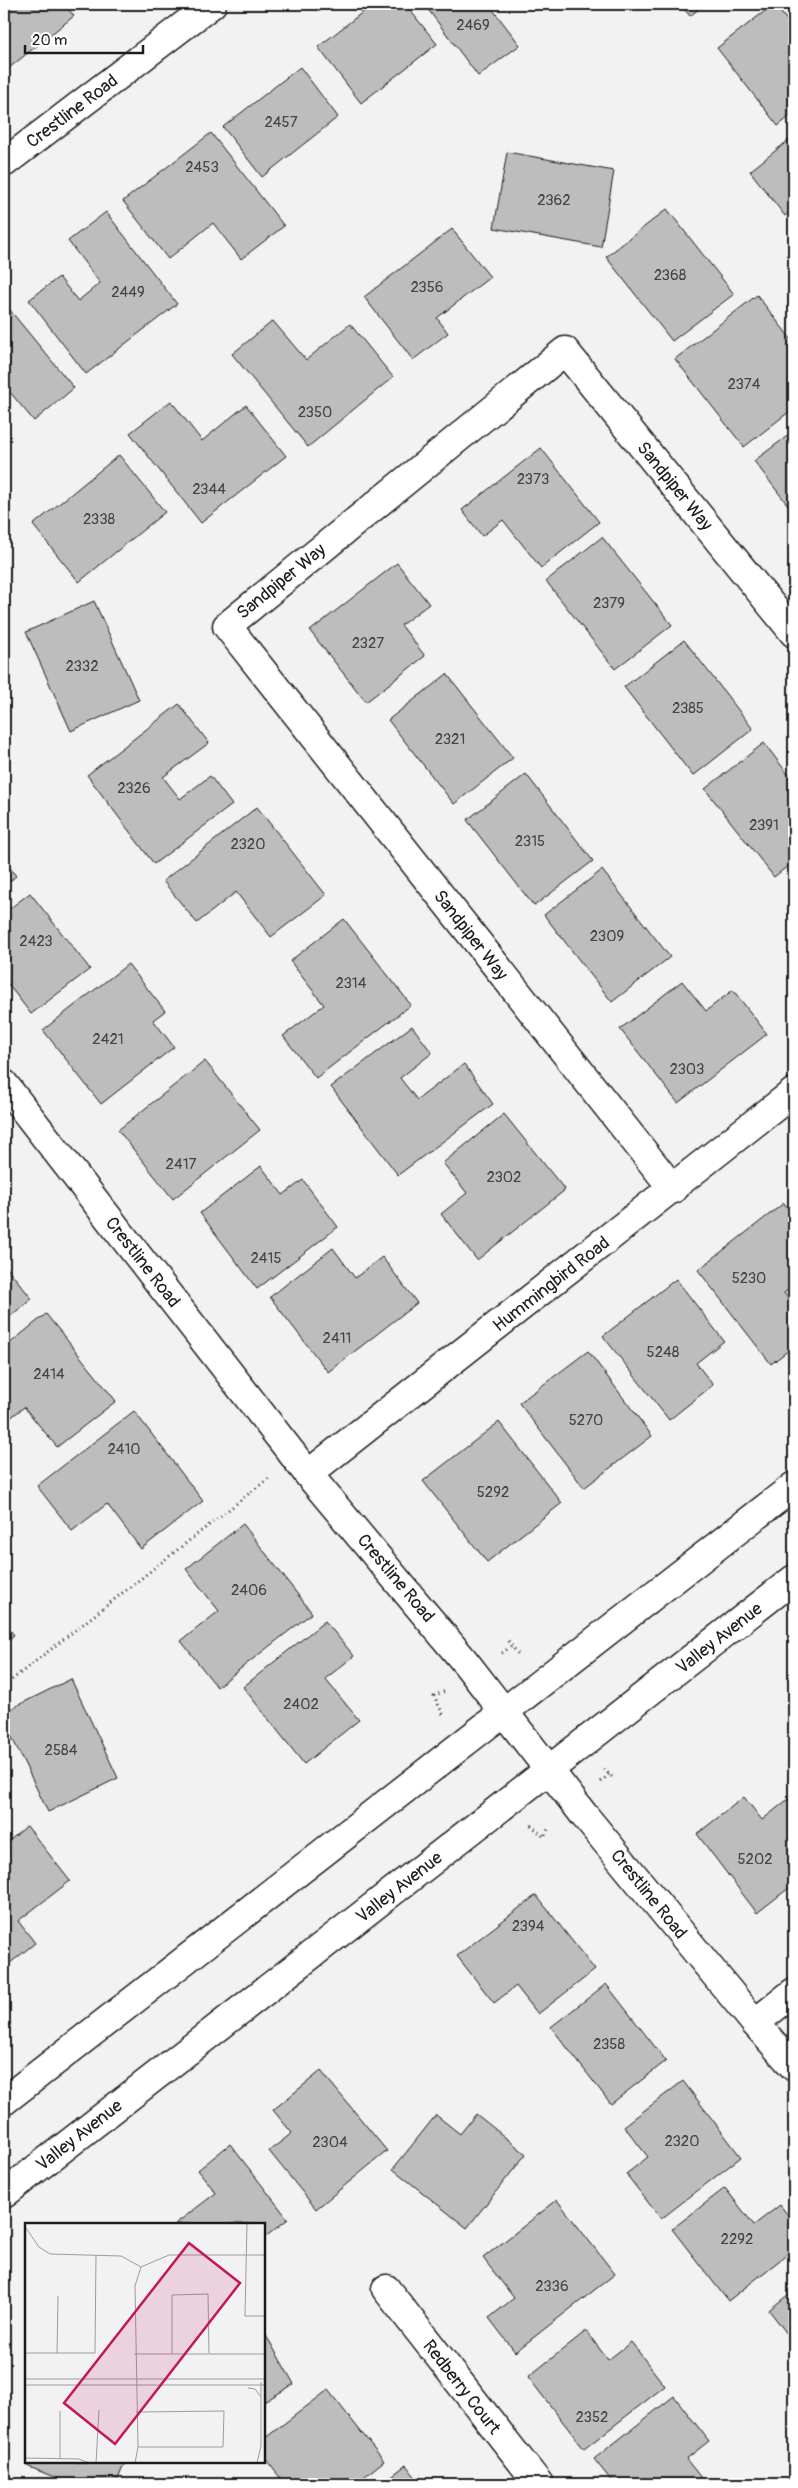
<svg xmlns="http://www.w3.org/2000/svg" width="798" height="2488" font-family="Pangolin,sans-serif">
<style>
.building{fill:#bdbdbd;stroke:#1c1c1c}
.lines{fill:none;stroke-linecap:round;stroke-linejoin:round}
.minor-casing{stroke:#1c1c1c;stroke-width:31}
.secondary-casing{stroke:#1c1c1c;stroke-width:31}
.path{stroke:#1c1c1c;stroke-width:3;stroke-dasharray:1 4;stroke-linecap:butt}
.minor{stroke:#fff;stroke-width:28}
.secondary{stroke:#fff;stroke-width:28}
.labels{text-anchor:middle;stroke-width:4.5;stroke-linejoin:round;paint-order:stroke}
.number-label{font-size:15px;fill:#444}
.street-label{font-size:18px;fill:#1c1c1c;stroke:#fff}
.inset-road{fill:none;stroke:#9c9c9c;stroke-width:1}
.view{fill:#c2185b;fill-opacity:0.15;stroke:#c2185b;stroke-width:2.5}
.inset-edge{fill:none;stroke:#1c1c1c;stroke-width:2.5}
</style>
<rect width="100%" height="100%" fill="#f2f2f2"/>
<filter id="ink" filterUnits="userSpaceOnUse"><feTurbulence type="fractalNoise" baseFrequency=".02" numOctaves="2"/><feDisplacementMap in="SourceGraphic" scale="10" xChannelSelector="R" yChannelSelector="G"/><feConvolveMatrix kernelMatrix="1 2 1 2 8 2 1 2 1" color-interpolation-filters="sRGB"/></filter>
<g filter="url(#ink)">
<g class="building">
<path d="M4,4H64L74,16L4,72Z"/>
<path d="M373,4H405L437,44L361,103L318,47Z"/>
<path d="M424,4H493L490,6L520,45L478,76Z"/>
<path d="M680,4H705L690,16Z"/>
<path d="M774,4L794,29V113L778,126L717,48Z"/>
<path d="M300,67L338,117L262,177L223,127Z"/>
<path d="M211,133L284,226L241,259L213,223L168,259L123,201Z"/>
<path d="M794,136V208L785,216L750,171Z"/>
<path d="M507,152L614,171L601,247L494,228Z"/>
<path d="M667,209L734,294L672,341L606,257Z"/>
<path d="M106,212L177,304L86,374L29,300L59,277L78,301L100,283L68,241Z"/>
<path d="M452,229L490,277L437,318L448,333L413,360L364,297Z"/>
<path d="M757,295L794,343V408L744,447L675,359Z"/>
<path d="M4,303L74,388L34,421L4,385Z"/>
<path d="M273,321L306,360L350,324L393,377L308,447L232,354Z"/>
<path d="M171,401L202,441L246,405L286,456L201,523L130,433Z"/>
<path d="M794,431V513L754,461Z"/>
<path d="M541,448L599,522L541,568L503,520L482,536L462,510Z"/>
<path d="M119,455L165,512L79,582L33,525Z"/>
<path d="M602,537L672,625L615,669L546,581Z"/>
<path d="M397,563L429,604L401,625L425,656L366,702L310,631Z"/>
<path d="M94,601L139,700L71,731L26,632Z"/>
<path d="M684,640L753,729L693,776L624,687Z"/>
<path d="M447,674L513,758L454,804L388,720Z"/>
<path d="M179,704L209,743L163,777L180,799L210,776L232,805L154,864L87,775Z"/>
<path d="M764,743L794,782V861L774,877L705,789Z"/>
<path d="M526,774L593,861L534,906L467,820Z"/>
<path d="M257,807L326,895L271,937L236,892L197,923L163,881Z"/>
<path d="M4,860L16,876L4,886Z"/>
<path d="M602,870L670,957L612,1002L544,915Z"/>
<path d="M30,893L90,969L31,1014L4,979V913Z"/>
<path d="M344,919L411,1005L316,1078L283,1036L324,1005L290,961Z"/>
<path d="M128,964L165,1011L153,1020L174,1047L101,1104L43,1030Z"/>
<path d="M682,981L706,1011L733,990L767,1034L678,1103L620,1029Z"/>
<path d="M412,1026L432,1053L400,1078L417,1100L464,1064L493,1104L398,1175L331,1087Z"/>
<path d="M205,1061L260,1130L173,1199L118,1130Z"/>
<path d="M504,1114L565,1190L477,1260L441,1214L467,1193L443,1163Z"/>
<path d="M261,1166L283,1195L303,1180L338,1227L257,1289L200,1213Z"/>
<path d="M784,1203L794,1216V1285L784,1293L794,1306V1346L771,1364L698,1270Z"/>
<path d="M333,1248L355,1278L382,1257L417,1303L328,1372L270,1297Z"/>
<path d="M4,1264L32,1299L4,1321Z"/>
<path d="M676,1279L724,1341L696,1363L713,1385L669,1420L603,1336Z"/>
<path d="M46,1314L116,1401L57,1447L24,1407L4,1423V1348Z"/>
<path d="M588,1351L652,1436L584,1488L519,1403Z"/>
<path d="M134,1411L203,1501L141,1549L107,1504L72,1531L37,1486Z"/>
<path d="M499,1422L562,1503L487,1562L423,1481Z"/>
<path d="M243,1524L312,1613L217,1687L181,1641L219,1611L186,1569Z"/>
<path d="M325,1621L354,1656L325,1679L359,1720L304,1764L243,1687Z"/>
<path d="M4,1622L14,1635L4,1643Z"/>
<path d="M71,1679L118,1778L48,1812L4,1721V1712Z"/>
<path d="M792,1796L794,1884L757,1913L697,1834L744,1797L762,1820Z"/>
<path d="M27,1826L70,1881L18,1921L35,1943L4,1968V1845Z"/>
<path d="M536,1895L595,1970L538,2014L516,1986L494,2003L457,1956Z"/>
<path d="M606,1984L666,2061L611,2104L551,2027Z"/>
<path d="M321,2071L387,2151L316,2209L269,2151L292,2133L273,2110Z"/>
<path d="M683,2081L741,2157L661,2219L626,2174L648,2157L624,2126Z"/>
<path d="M476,2114L526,2154L467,2228L393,2169L436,2115L460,2134Z"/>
<path d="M230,2144L288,2219L264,2238V2224H175L216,2193L198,2170Z"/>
<path d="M725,2188L754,2225L780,2205L794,2223V2249L728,2301L672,2229Z"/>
<path d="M557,2200L615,2274L515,2352L489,2318L514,2298L483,2258Z"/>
<path d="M794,2290V2343L769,2310Z"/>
<path d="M586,2331L608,2360L631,2342L665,2386L584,2449L528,2377Z"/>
<path d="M264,2332L294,2384L264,2402Z"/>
<path d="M328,2390L384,2461L355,2484H285L264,2457V2439Z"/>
<path d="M674,2396L709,2441L686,2459L706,2484H614L594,2459Z"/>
<path d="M4,2434L9,2453L4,2455Z"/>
<path d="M29,2462H125L116,2484H71L27,2466Z"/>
<path d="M406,2465L421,2484H381Z"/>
</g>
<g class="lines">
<g class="minor-casing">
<g id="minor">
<path d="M4,163L212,4"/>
<path d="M4,1084L308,1474L466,1663L584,1815L755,2023L794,2067"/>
<path d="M673,1189L227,626L565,351L794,633"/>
<path d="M308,1474L794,1092"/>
<path d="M755,2023L794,1992"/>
<path d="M386,2289L539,2484"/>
</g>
</g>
<g class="secondary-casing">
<g id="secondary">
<path d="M4,2101L794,1486"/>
<path d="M4,2194L794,1579"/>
</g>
</g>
<g class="path">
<path d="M508,1641L518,1654"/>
<path d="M502,1653L512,1646"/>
<path d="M4,1686L269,1478"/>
<path d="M443,1714L434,1696L445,1691"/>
<path d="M604,1769L614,1779"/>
<path d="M601,1782L609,1774"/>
<path d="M531,1825L544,1837L549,1827"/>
</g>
<use href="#minor" class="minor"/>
<use href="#secondary" class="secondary"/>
</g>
</g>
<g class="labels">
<g class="number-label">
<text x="473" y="30">2469</text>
<text x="281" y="127">2457</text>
<text x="202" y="172">2453</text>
<text x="554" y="205">2362</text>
<text x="670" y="280">2368</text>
<text x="427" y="292">2356</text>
<text x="128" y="297">2449</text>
<text x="744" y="389">2374</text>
<text x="315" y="417">2350</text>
<text x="533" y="484">2373</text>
<text x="209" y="494">2344</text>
<text x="99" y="524">2338</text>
<text x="609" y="608">2379</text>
<text x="368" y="648">2327</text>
<text x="82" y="671">2332</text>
<text x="688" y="713">2385</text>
<text x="450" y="744">2321</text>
<text x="134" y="793">2326</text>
<text x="764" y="830">2391</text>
<text x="530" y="846">2315</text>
<text x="248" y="849">2320</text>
<text x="607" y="941">2309</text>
<text x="36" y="946">2423</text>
<text x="351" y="988">2314</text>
<text x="108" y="1044">2421</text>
<text x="687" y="1074">2303</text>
<text x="181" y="1169">2417</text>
<text x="504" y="1182">2302</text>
<text x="266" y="1263">2415</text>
<text x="749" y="1283">5230</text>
<text x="337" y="1343">2411</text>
<text x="663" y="1357">5248</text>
<text x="49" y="1379">2414</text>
<text x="586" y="1425">5270</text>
<text x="124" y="1454">2410</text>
<text x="493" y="1497">5292</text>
<text x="249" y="1595">2406</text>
<text x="301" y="1709">2402</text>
<text x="61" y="1755">2584</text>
<text x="755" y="1864">5202</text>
<text x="528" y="1931">2394</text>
<text x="609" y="2049">2358</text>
<text x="682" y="2146">2320</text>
<text x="330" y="2147">2304</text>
<text x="737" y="2244">2292</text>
<text x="552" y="2291">2336</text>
<text x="592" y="2422">2352</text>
</g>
<g class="street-label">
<text transform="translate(72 111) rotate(-37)" y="6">Crestline Road</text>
<text transform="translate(675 486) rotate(51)" y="6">Sandpiper Way</text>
<text transform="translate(281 581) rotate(-39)" y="6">Sandpiper Way</text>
<text transform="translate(471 935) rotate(52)" y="6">Sandpiper Way</text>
<text transform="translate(143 1262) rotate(52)" y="6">Crestline Road</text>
<text transform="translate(551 1284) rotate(-38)" y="6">Hummingbird Road</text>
<text transform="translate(396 1578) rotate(50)" y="6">Crestline Road</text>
<text transform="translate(719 1638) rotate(-38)" y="6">Valley Avenue</text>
<text transform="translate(399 1887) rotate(-38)" y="6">Valley Avenue</text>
<text transform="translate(649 1894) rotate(51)" y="6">Crestline Road</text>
<text transform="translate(79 2135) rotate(-38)" y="6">Valley Avenue</text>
<text transform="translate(462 2387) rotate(52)" y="6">Redberry Court</text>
</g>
</g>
<g transform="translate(25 2223)">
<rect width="240" height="240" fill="#f2f2f2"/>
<path class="inset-road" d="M222,0L220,93H240M1,5L14,24L25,31L96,33L116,44M0,130H70L71,32M32,130L33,73M109,131H240M147,131V72L183,71L184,130M0,156H240M0,162H240M223,165L230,166L236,174M35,188V236M111,189L199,188L198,224H113M0,235L54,236L64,240M71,240L74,187M110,240L113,224L110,63L116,44L144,32H240M232,240L236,223V159"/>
<path class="view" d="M164,20L215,60L90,221L39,180Z"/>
<rect width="240" height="240" class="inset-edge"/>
</g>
<rect width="798" height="2488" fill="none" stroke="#fff" stroke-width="20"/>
<rect x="10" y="10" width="778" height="2468" fill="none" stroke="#1c1c1c" stroke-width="2" filter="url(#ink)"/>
<path d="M25 45v8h118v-8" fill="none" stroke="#1c1c1c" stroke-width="2.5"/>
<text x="32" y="45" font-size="15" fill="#1c1c1c" stroke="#ffffff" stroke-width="4" paint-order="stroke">20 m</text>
</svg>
